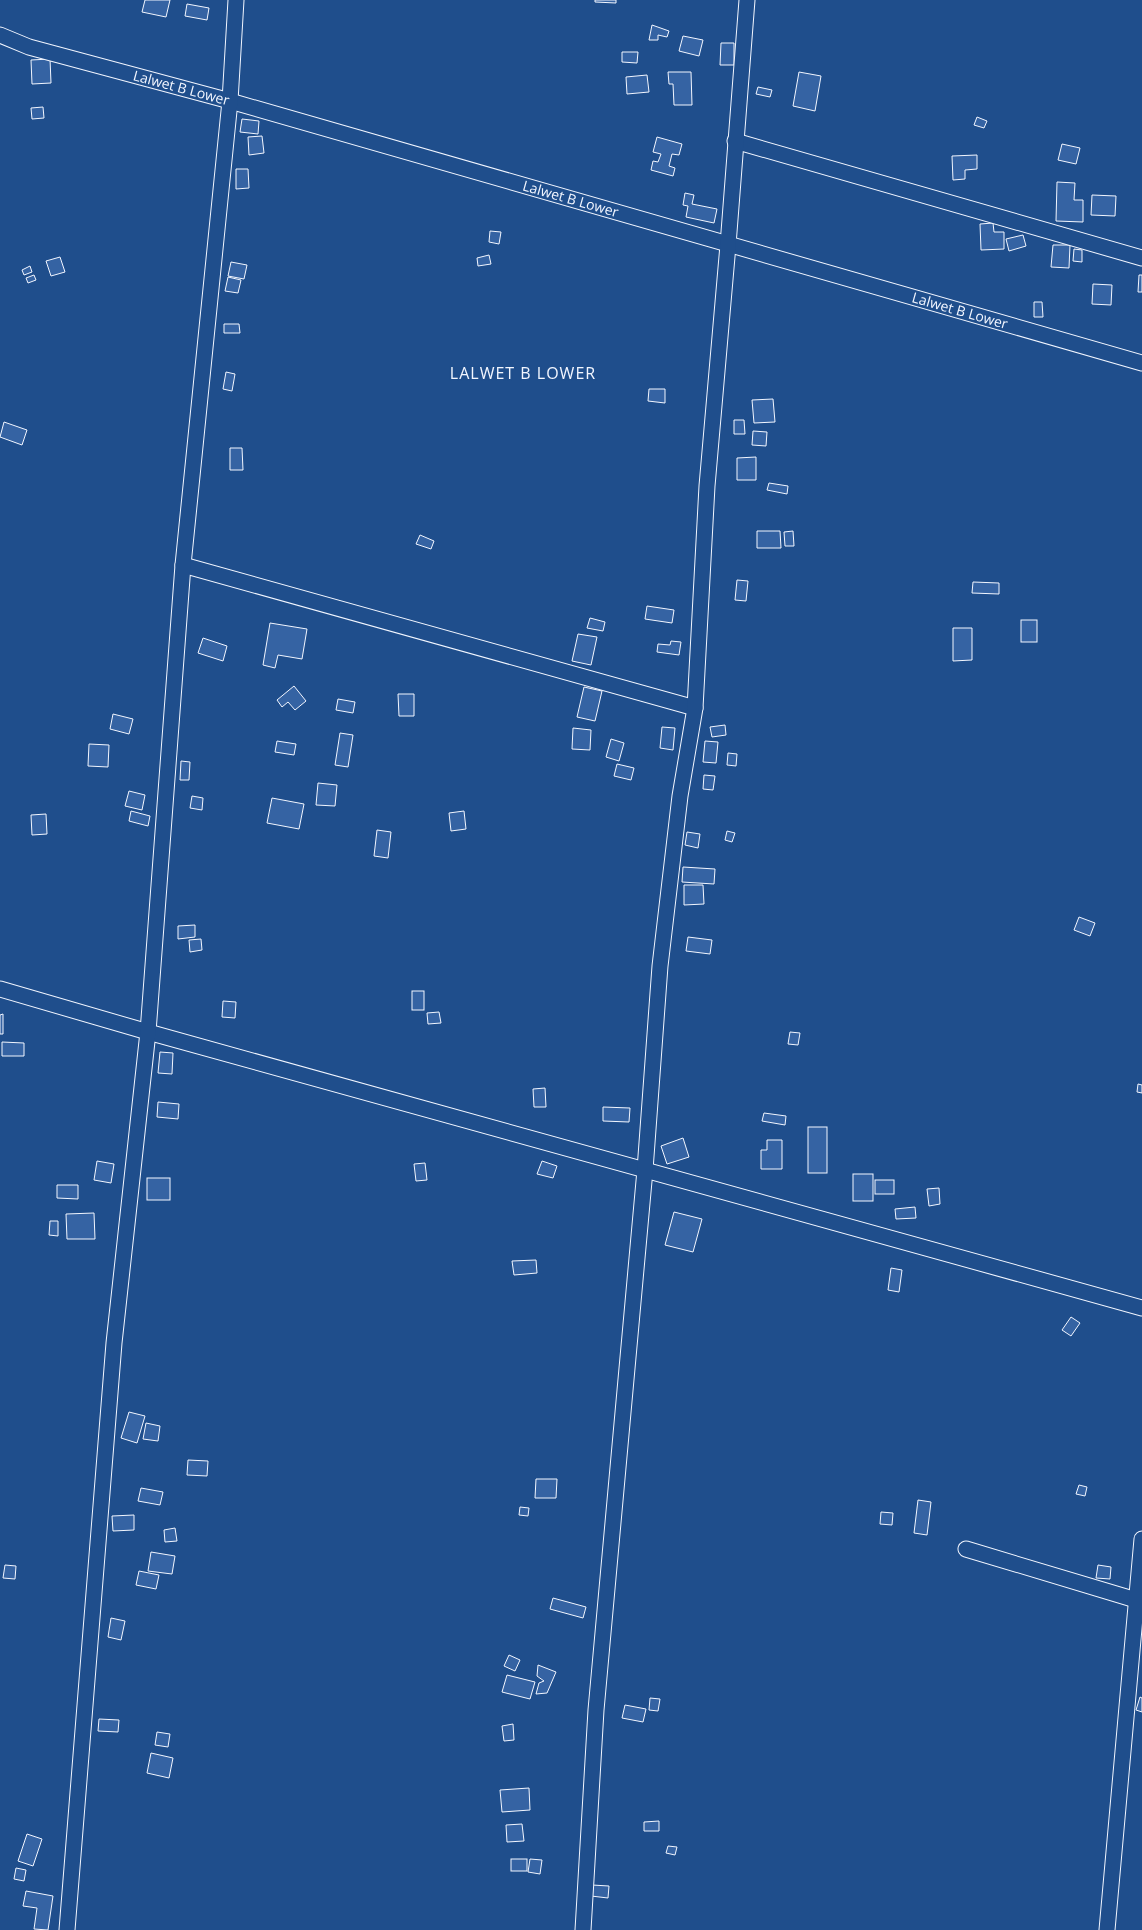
<svg xmlns="http://www.w3.org/2000/svg" width="1142" height="1930" font-family="'Open Sans',sans-serif">
<style>
.building{fill:#3563a3;stroke:#f2f6ff}
.lines{fill:none;stroke-linecap:round;stroke-linejoin:round}
.street-casing{stroke:#f2f6ff;stroke-width:17}
.street{stroke:#1f4e8c;stroke-width:15}
.labels{text-anchor:middle;stroke-width:4;stroke-linejoin:round;paint-order:stroke}
.street-label{font-size:14px;fill:#f2f6ff;stroke:#1f4e8c}
.quarter-label{font-size:16px;letter-spacing:1px;fill:#f2f6ff;stroke:#1f4e8c}
</style>
<rect width="100%" height="100%" fill="#1f4e8c"/>
<g class="building">
<path d="M145,0H170L166,17L142,12Z"/>
<path d="M595,0H616V3L595,2Z"/>
<path d="M187,4L209,8L207,20L185,16Z"/>
<path d="M652,25L669,31L667,37L658,35V40H649Z"/>
<path d="M683,36L703,40L699,56L679,51Z"/>
<path d="M721,43H734V65H720Z"/>
<path d="M622,52H638L637,63L622,62Z"/>
<path d="M50,59L51,83L32,84L31,60Z"/>
<path d="M668,72H691L692,105H674L673,84H669Z"/>
<path d="M799,72L821,76L815,111L793,106Z"/>
<path d="M647,75L649,92L627,94L626,77Z"/>
<path d="M758,87L772,90L770,97L756,94Z"/>
<path d="M43,107L44,118L32,119L31,108Z"/>
<path d="M977,117L987,121L984,128L974,125Z"/>
<path d="M242,119L259,121L258,134L240,132Z"/>
<path d="M262,136L264,153L249,155L248,137Z"/>
<path d="M657,137L682,144L679,155L672,154L669,166L675,168L673,176L651,170L653,161L658,162L661,154L653,152Z"/>
<path d="M1062,144L1080,148L1076,164L1058,160Z"/>
<path d="M977,155V169L965,170V179L953,180L952,156Z"/>
<path d="M236,169H248L249,188L236,189Z"/>
<path d="M1057,182L1075,183L1074,200H1083V222L1056,221Z"/>
<path d="M685,193L694,195L692,204L717,209L714,223L686,217L688,206L683,205Z"/>
<path d="M1092,195L1116,196L1115,216L1091,215Z"/>
<path d="M993,223L994,232H1004V249L981,250L980,224Z"/>
<path d="M490,231L501,232L499,244L489,242Z"/>
<path d="M1023,235L1026,246L1009,251L1006,239Z"/>
<path d="M1053,245H1070L1069,268L1051,267Z"/>
<path d="M1074,249L1082,250V262L1073,261Z"/>
<path d="M489,255L491,264L478,266L477,258Z"/>
<path d="M60,257L65,272L51,276L46,261Z"/>
<path d="M231,262L247,265L244,279L228,276Z"/>
<path d="M30,266L32,272L24,275L22,270Z"/>
<path d="M34,275L36,280L28,283L26,278Z"/>
<path d="M1139,275H1142V292H1138Z"/>
<path d="M228,277L241,280L238,293L225,291Z"/>
<path d="M1093,284L1112,285L1111,305L1092,304Z"/>
<path d="M1034,302H1042L1043,317H1034Z"/>
<path d="M224,324H239L240,333H224Z"/>
<path d="M226,372L235,374L232,391L223,389Z"/>
<path d="M649,389H665V403L648,401Z"/>
<path d="M773,399L775,422L754,423L752,400Z"/>
<path d="M734,420H744L745,434H734Z"/>
<path d="M4,422L27,430L22,445L0,437Z"/>
<path d="M753,431L767,432L766,446L752,445Z"/>
<path d="M230,448H242L243,470H230Z"/>
<path d="M756,457V480H737V458Z"/>
<path d="M769,483L788,486L787,494L767,490Z"/>
<path d="M757,531H780L781,548H757Z"/>
<path d="M793,531L794,546H785L784,532Z"/>
<path d="M420,535L434,541L431,549L416,544Z"/>
<path d="M737,580L748,581L746,601L735,600Z"/>
<path d="M973,582L999,583V594L972,593Z"/>
<path d="M647,606L674,610L672,623L645,619Z"/>
<path d="M590,618L605,622L603,631L587,628Z"/>
<rect x="1021" y="620" width="16" height="22"/>
<path d="M270,623L307,629L302,659L278,655L275,668L263,665Z"/>
<path d="M953,628H972V660L953,661Z"/>
<path d="M578,634L597,637L591,665L572,661Z"/>
<path d="M203,638L227,646L223,661L198,653Z"/>
<path d="M671,641L681,642L679,655L657,652L658,644L670,645Z"/>
<path d="M294,686L306,701L295,710L288,702L282,707L277,700Z"/>
<path d="M584,687L602,691L595,721L577,717Z"/>
<path d="M398,694H414V716H399Z"/>
<path d="M338,699L355,702L353,713L336,710Z"/>
<path d="M113,714L133,719L129,734L110,729Z"/>
<path d="M725,725L726,735L712,737L710,727Z"/>
<path d="M662,727L675,728L673,750L660,748Z"/>
<path d="M573,728L591,730L590,750L572,749Z"/>
<path d="M340,733L353,735L348,767L335,765Z"/>
<path d="M611,739L624,743L619,761L606,757Z"/>
<path d="M277,741L296,744L294,755L275,752Z"/>
<path d="M705,741L718,742L716,763L703,762Z"/>
<path d="M89,744L109,745L108,767L88,766Z"/>
<path d="M728,753L737,754L736,766L727,765Z"/>
<path d="M181,761L190,762L189,780H180Z"/>
<path d="M617,764L634,768L631,780L614,776Z"/>
<path d="M704,775L715,776L713,790L703,789Z"/>
<path d="M318,783L337,785L335,806L316,805Z"/>
<path d="M129,791L145,795L142,810L125,806Z"/>
<path d="M192,796L203,798L202,810L190,808Z"/>
<path d="M272,798L304,804L299,829L267,823Z"/>
<path d="M131,811L150,816L148,826L129,821Z"/>
<path d="M464,811L466,829L451,831L449,813Z"/>
<path d="M46,814L47,834L32,835L31,815Z"/>
<path d="M377,830L391,832L388,858L374,856Z"/>
<path d="M727,831L735,833L732,842L725,840Z"/>
<path d="M687,832L700,834L698,848L685,845Z"/>
<path d="M683,867L715,869L714,884L682,882Z"/>
<path d="M684,885H703L704,904L684,905Z"/>
<path d="M1079,917L1095,923L1090,936L1074,930Z"/>
<path d="M195,925V937L178,939V926Z"/>
<path d="M688,937L712,940L710,954L686,951Z"/>
<path d="M201,939L202,950L190,952L189,940Z"/>
<rect x="412" y="991" width="12" height="19"/>
<path d="M223,1001L236,1002L235,1018L222,1017Z"/>
<path d="M439,1012L441,1023L428,1024L427,1013Z"/>
<path d="M3,1014V1034H0V1015Z"/>
<path d="M790,1032L800,1033L798,1045L788,1044Z"/>
<path d="M2,1042L24,1043V1056H2Z"/>
<path d="M160,1052L173,1053L172,1074L158,1073Z"/>
<path d="M1138,1084L1142,1085V1093L1137,1092Z"/>
<path d="M545,1088L546,1107H534L533,1089Z"/>
<path d="M158,1102L179,1104L178,1119L157,1117Z"/>
<path d="M603,1107L630,1108L629,1122L603,1121Z"/>
<path d="M764,1113L786,1116L785,1125L762,1121Z"/>
<rect x="808" y="1127" width="19" height="46"/>
<path d="M683,1138L689,1157L667,1164L661,1146Z"/>
<path d="M767,1140H782V1169H761V1150H767Z"/>
<path d="M97,1161L114,1164L111,1183L94,1180Z"/>
<path d="M542,1161L557,1166L553,1178L537,1174Z"/>
<path d="M425,1163L427,1180L416,1181L414,1164Z"/>
<rect x="853" y="1174" width="20" height="27"/>
<rect x="147" y="1178" width="23" height="22"/>
<rect x="875" y="1180" width="19" height="14"/>
<path d="M57,1185H78V1199L57,1198Z"/>
<path d="M939,1188L940,1204L929,1206L927,1189Z"/>
<path d="M915,1207L916,1218L896,1219L895,1209Z"/>
<path d="M674,1212L702,1219L693,1252L665,1245Z"/>
<path d="M94,1213L95,1239H67L66,1214Z"/>
<path d="M50,1221H58V1236L49,1235Z"/>
<path d="M536,1260L537,1273L514,1275L512,1261Z"/>
<path d="M891,1268L902,1270L899,1292L888,1290Z"/>
<path d="M1071,1317L1080,1323L1071,1336L1062,1330Z"/>
<path d="M129,1412L145,1416L137,1443L121,1438Z"/>
<path d="M146,1423L160,1426L158,1441L143,1439Z"/>
<path d="M188,1460L208,1461L207,1476L187,1475Z"/>
<path d="M536,1479H557L556,1498H535Z"/>
<path d="M1079,1485L1087,1487L1085,1496L1076,1494Z"/>
<path d="M141,1488L163,1492L160,1505L138,1501Z"/>
<path d="M918,1500L931,1502L927,1535L914,1533Z"/>
<path d="M520,1507L529,1508L528,1516L519,1515Z"/>
<path d="M881,1512L893,1513L892,1525L880,1524Z"/>
<path d="M134,1515V1530L113,1531L112,1516Z"/>
<path d="M175,1528L177,1541L165,1542L164,1530Z"/>
<path d="M151,1552L175,1556L172,1574L148,1571Z"/>
<path d="M5,1565L16,1566L15,1579L3,1578Z"/>
<path d="M1098,1565L1111,1567L1110,1579L1096,1578Z"/>
<path d="M139,1571L159,1575L156,1589L136,1585Z"/>
<path d="M553,1598L586,1607L583,1618L550,1609Z"/>
<path d="M111,1618L125,1621L121,1640L108,1637Z"/>
<path d="M509,1655L520,1660L515,1671L504,1666Z"/>
<path d="M538,1665L556,1672L547,1693L536,1694L539,1683L544,1681L537,1676Z"/>
<path d="M507,1675L535,1682L530,1699L502,1692Z"/>
<path d="M1140,1697L1142,1698V1712L1136,1710Z"/>
<path d="M650,1698L660,1699L658,1711L649,1710Z"/>
<path d="M625,1705L646,1709L643,1722L622,1718Z"/>
<path d="M99,1719L119,1720L118,1732L98,1731Z"/>
<path d="M513,1724L514,1740L504,1741L502,1726Z"/>
<path d="M157,1732L170,1734L168,1747L155,1745Z"/>
<path d="M151,1753L173,1758L169,1778L147,1773Z"/>
<path d="M529,1788L530,1810L502,1812L500,1790Z"/>
<path d="M659,1821V1831H644V1822Z"/>
<path d="M522,1824L524,1841L507,1842L506,1825Z"/>
<path d="M27,1834L42,1839L33,1866L18,1861Z"/>
<path d="M668,1846L677,1847L675,1855L666,1853Z"/>
<rect x="511" y="1859" width="16" height="12"/>
<path d="M530,1859L542,1860L540,1874L528,1872Z"/>
<path d="M16,1868L26,1870L24,1881L14,1879Z"/>
<path d="M592,1885L609,1886L608,1898L591,1896Z"/>
<path d="M26,1891L53,1896L48,1930L34,1929L37,1908L23,1906Z"/>
</g>
<g class="lines">
<g class="street-casing">
<g id="street">
<path id="s1" d="M0,35L29,47L230,101L1142,363"/>
<path d="M735,141L1142,258"/>
<path d="M183,565L695,708"/>
<path d="M0,989L148,1032L1142,1308"/>
<path d="M966,1549L1136,1600"/>
<path d="M67,1930L114,1343L148,1032L183,565L230,101L236,0"/>
<path d="M583,1930L596,1710L645,1170L660,966L680,796L695,708L707,486L728,245L747,0"/>
<path d="M1107,1930L1142,1539"/>
</g>
</g>
<use href="#street" class="street"/>
</g>
<g class="labels">
<g class="street-label">
<text dy="5" stroke="none"><textPath href="#s1" startOffset="189">Lalwet B Lower</textPath></text>
<text dy="5" stroke="none"><textPath href="#s1" startOffset="594">Lalwet B Lower</textPath></text>
<text dy="5" stroke="none"><textPath href="#s1" startOffset="999">Lalwet B Lower</textPath></text>
</g>
<g class="quarter-label">
<text x="523" y="379">LALWET B LOWER</text>
</g>
</g>
</svg>
